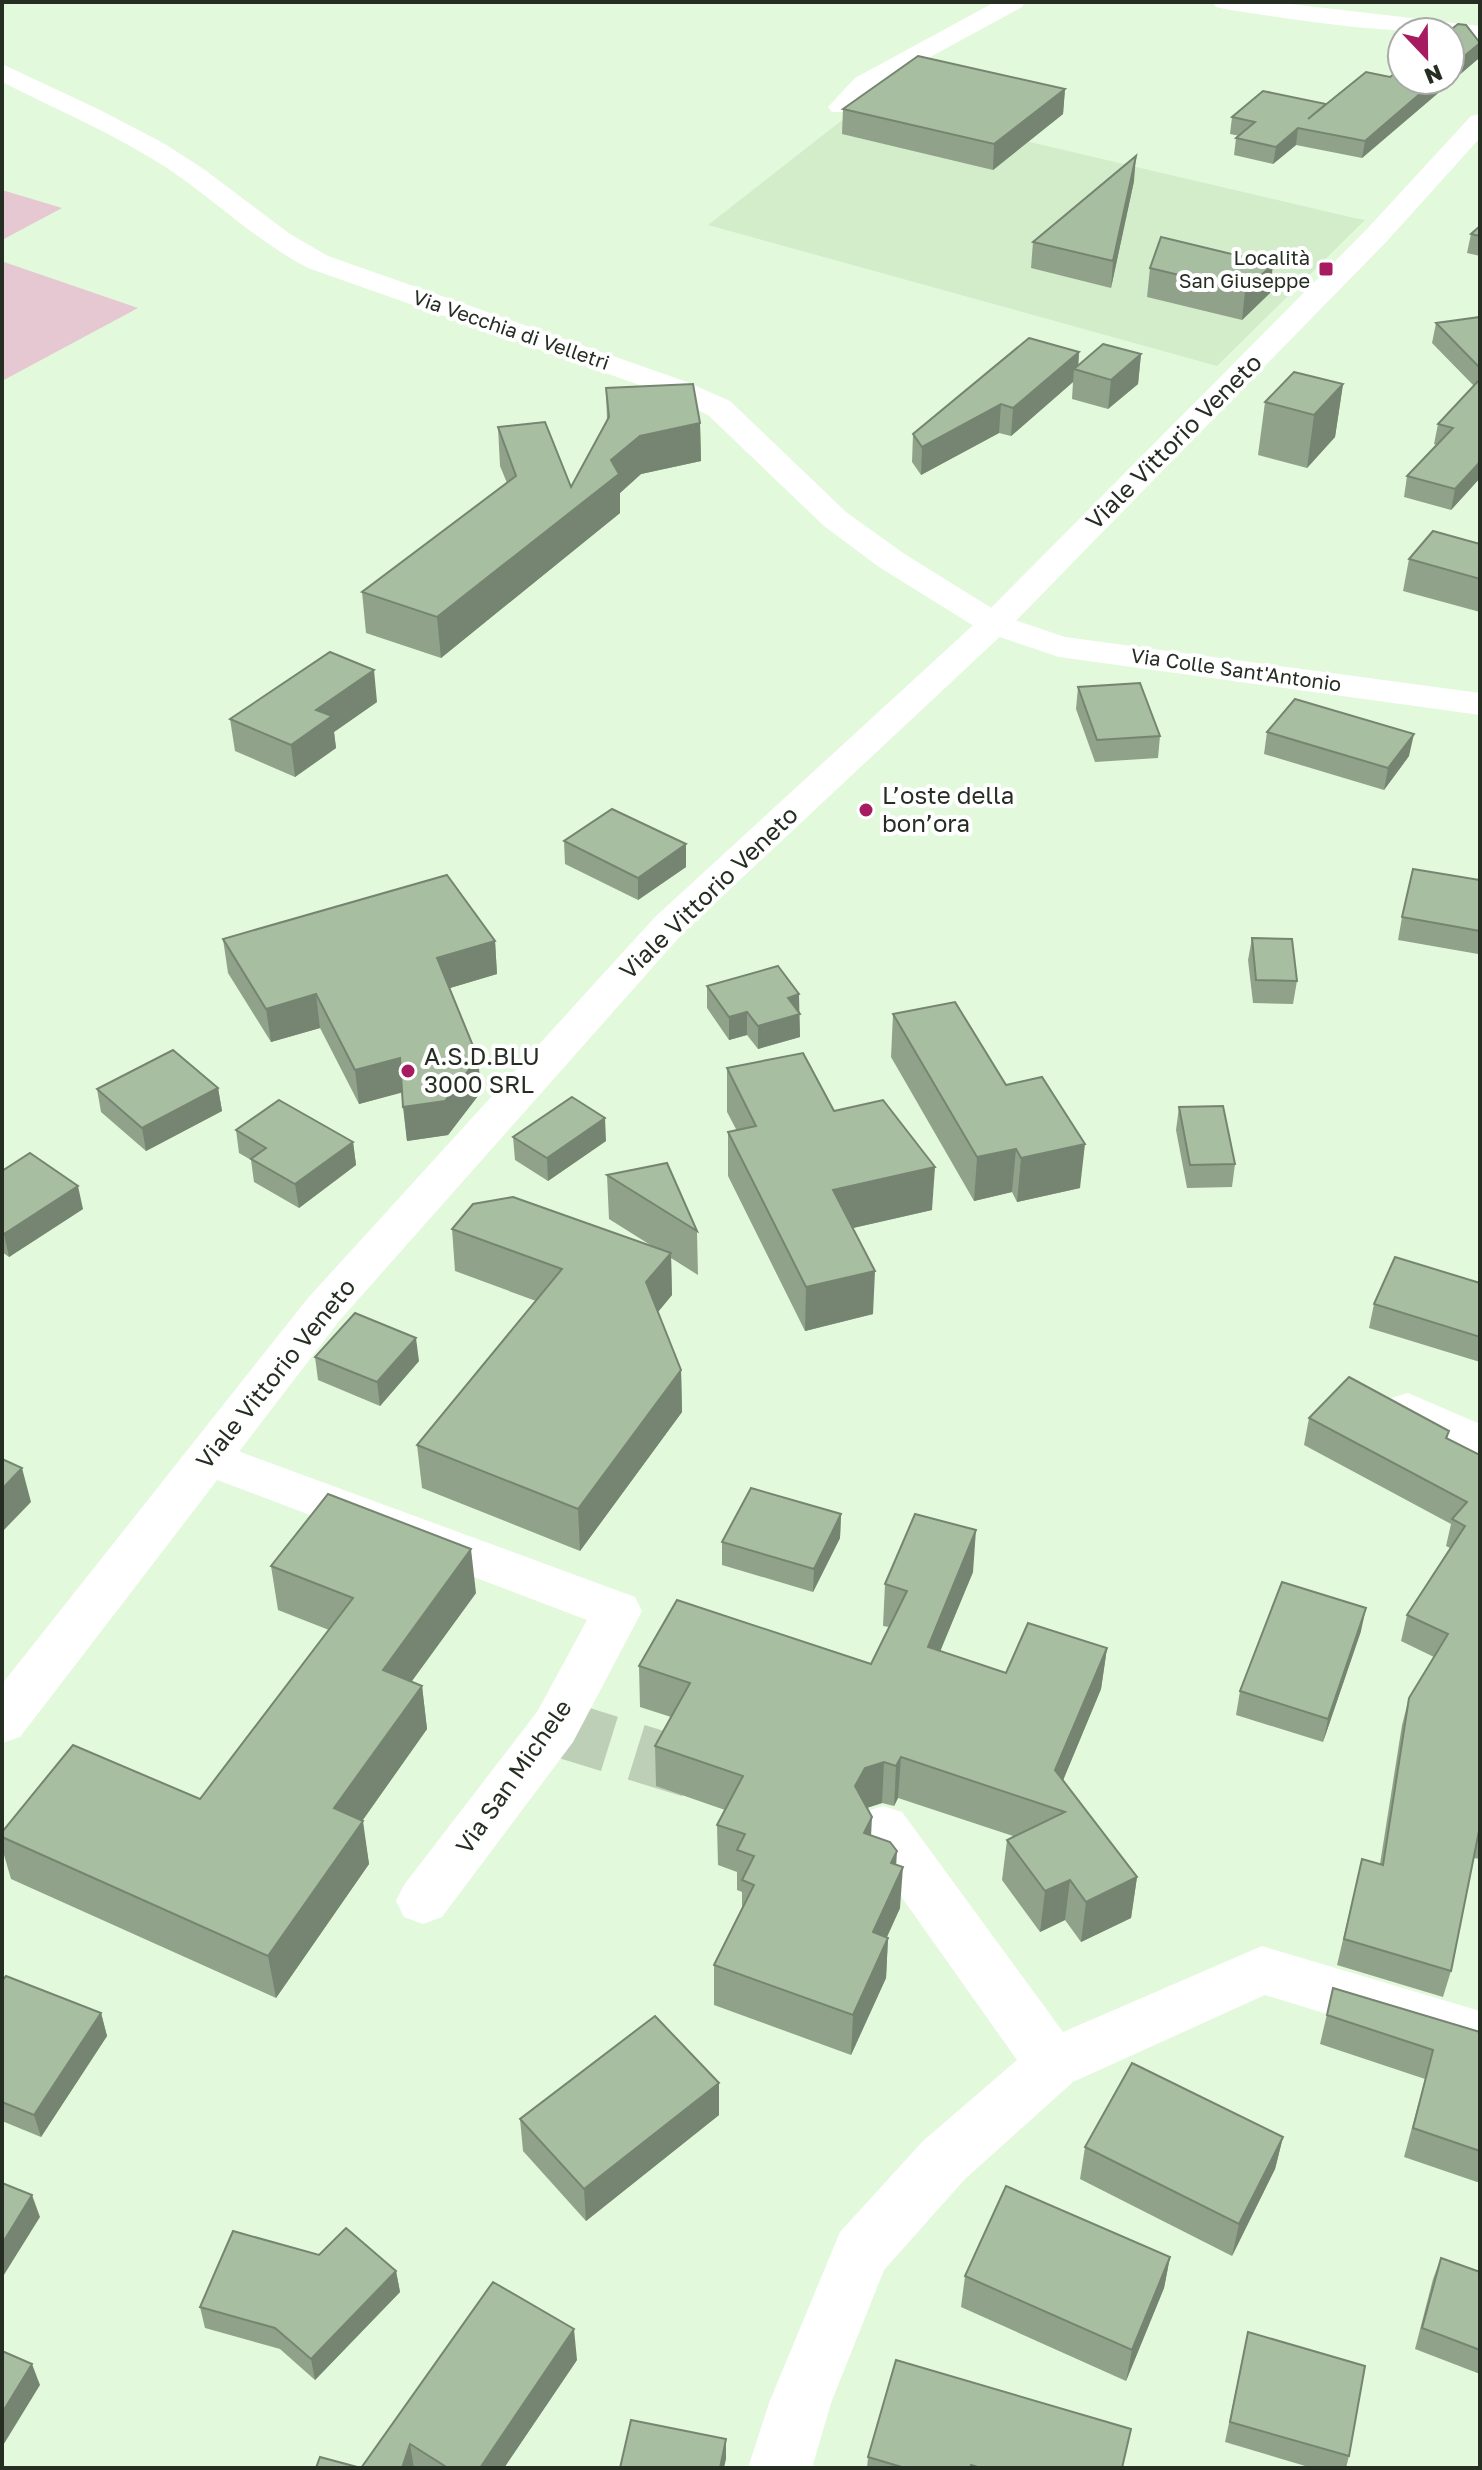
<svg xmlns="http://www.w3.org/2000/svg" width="1482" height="2470" font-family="'Golos Text',sans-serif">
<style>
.built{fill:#d3edca}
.green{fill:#e5c8d1}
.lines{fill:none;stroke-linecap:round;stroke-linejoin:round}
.minor-tunnel{stroke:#bdd0b7;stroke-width:57;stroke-dasharray:57 28;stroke-linecap:butt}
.minor{fill:#fff;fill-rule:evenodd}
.major{fill:#fff;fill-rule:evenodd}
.wall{fill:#90a38a}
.shaded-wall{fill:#768571}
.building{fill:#a8bea1;stroke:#768571;stroke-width:2}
.poi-dot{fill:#a71b60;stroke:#fff;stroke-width:3}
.labels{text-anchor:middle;stroke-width:8;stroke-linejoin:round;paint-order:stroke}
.far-poi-label{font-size:20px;fill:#262e23;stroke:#fff;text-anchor:end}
.far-street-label{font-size:20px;fill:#262e23;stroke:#fff}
.street-label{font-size:24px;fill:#262e23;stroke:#fff}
.poi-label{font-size:24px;fill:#262e23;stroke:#fff;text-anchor:start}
</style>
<rect width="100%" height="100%" fill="#e3f9dc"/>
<path class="built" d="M864,103L1350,217L1365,220L1217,366L708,225Z"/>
<g class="green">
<path d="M2,190L62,208L2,240Z"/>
<path d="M4,262L138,308L2,381Z"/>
</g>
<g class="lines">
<path class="minor-tunnel" d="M555,1727L713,1776"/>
<g class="minor">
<path d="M995,2H1025L1022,7L873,88L850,112H832L828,107L855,78Z"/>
<path d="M1213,2H1273L1480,26V40L1450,37V32C1374,32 1301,21 1225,9L1216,7Z"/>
<path d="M2,64L100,110L165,144L205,170L290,234L328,256L687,382L730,401L846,512L903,553L1006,617L1065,637L1480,693V715L1059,657L982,631L879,567L824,526L708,415L665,394L308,268C256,241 215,200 167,168C115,134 57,110 2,82Z"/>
<path d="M1408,1393L1480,1424V1461L1391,1422L1385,1410L1391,1398Z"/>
<path d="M208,1440L635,1597L642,1611L573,1742L442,1917L423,1924L404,1917L396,1901L404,1885L537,1712L587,1620L191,1470L184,1458L191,1446Z"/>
<path d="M883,1806L902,1812L1063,2032L1262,1946L1480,2011V2061L1265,1995L1073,2082L965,2179L884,2270L831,2403L812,2468H748L769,2403L840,2232L923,2141L1017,2060L864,1844L856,1828L864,1812Z"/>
</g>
<path class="major" d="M1480,114V138L1387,241L1006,631L683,933L340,1320L20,1737L2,1743V1684L308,1298L655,917L982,617L1367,229L1471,116Z"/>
</g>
<g class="wall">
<path d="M1480,43L1478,59L1362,158L1296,145L1273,164L1234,155L1236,138L1240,136L1230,134L1232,117L1326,104L1390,77Z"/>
<path d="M1065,89L1063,114L993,170L842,134L843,109Z"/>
<path d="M1134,181L1111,288L1031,268L1033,242Z"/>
<path d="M1480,226V256L1467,253L1471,234Z"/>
<path d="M1150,268L1270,293L1242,320L1147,297Z"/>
<path d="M1480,317V478L1451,510L1404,497L1407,476L1436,445L1434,444L1438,424L1474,386L1432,343L1436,323Z"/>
<path d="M1079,352L1078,366L1141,354L1138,384L1108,409L1072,399L1073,382L1011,436L999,433L921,475L912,462L913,434Z"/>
<path d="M1343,384L1335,437L1307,468L1258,455L1265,402Z"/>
<path d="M606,388L700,423L701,461L641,474L620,493V513L441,658L366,633L362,592L507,483L500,466L498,427L571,487L607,421Z"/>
<path d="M1480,544V612L1403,591L1409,559Z"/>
<path d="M1078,687L1160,736L1158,758L1095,762L1076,709Z"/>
<path d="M377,702L334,732L336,748L295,777L235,751L230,719Z"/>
<path d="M1267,732L1409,756L1384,790L1264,754Z"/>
<path d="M564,841L686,844V867L638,900L565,864Z"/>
<path d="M1480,880V944L1478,954L1398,940L1402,917Z"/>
<path d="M1252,938L1297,981L1293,1004L1253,1003L1248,960Z"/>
<path d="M223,939L495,941L497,974L450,988L478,1058L481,1092L448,1135L407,1141L402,1092L359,1104L320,1028L271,1042L228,973Z"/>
<path d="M707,986L799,1012L800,1037L758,1049L747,1035L729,1040L707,1008Z"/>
<path d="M893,1014L1006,1085L1080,1188L1017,1202L1012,1192L974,1201L891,1057Z"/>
<path d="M727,1068L834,1111L932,1210L853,1228L873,1314L805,1331L728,1176V1132L737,1131L727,1112Z"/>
<path d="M218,1088L222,1111L146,1151L101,1112L97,1089Z"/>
<path d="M1179,1107L1235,1164L1232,1187L1187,1188L1176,1130Z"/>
<path d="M236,1130L353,1142L356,1165L299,1208L254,1182L251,1160L239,1153Z"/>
<path d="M513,1137L606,1141L548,1181L515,1160Z"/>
<path d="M2,1171L83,1209L9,1257L2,1252Z"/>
<path d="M607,1175L697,1231L698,1275L671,1258L672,1295L658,1312L681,1370L682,1412L580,1551L422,1488L417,1445L536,1301L455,1271L452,1229L652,1246L609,1219Z"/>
<path d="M1480,1283V1362L1369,1328L1374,1304Z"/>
<path d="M315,1357L419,1361L380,1406L318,1380Z"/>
<path d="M1309,1418L1449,1431L1447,1439L1480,1455V1859L1473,1858L1451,1971L1443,1997L1337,1965L1362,1859L1380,1864L1402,1725L1409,1698L1434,1657L1401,1641L1407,1615L1450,1548L1446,1546L1451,1524L1304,1445Z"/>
<path d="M841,1514L840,1538L813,1592L722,1565V1542Z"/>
<path d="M271,1566L476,1593L411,1682L422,1686L427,1729L362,1821L369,1864L276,1998L11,1879L2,1848V1832L200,1799L329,1630L278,1610Z"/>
<path d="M973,1572L940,1651L1006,1673L1107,1648L1101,1689L1063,1780L1137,1877L1131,1918L1081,1942L1065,1920L1040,1932L1002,1880L1007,1840L1013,1836L898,1798L894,1806L882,1803L867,1808L871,1836L896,1865L900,1908L887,1937L888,1938L886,1978L851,2055L714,2005V1965L742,1909V1892L737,1890V1872L718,1865L717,1825L725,1810L656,1786L655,1746L671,1717L640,1707L639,1666L871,1664L889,1627L883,1626L885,1584Z"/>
<path d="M1361,1631L1323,1742L1236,1715L1240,1691Z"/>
<path d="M2,1981L101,2013L107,2036L41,2137L2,2121Z"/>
<path d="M1333,1988L1480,2032V2183L1404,2157L1425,2079L1320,2044Z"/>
<path d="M719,2115L586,2221L523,2151L520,2119Z"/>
<path d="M1283,2137L1275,2169L1232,2256L1080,2179L1085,2147Z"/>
<path d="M319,2255L396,2271L400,2292L315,2380L280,2349L205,2328L200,2307Z"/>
<path d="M1170,2257L1164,2288L1126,2381L961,2307L965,2276Z"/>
<path d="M1441,2258L1480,2272V2374L1415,2349L1433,2279Z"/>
<path d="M1248,2332L1349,2456L1346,2468H1312L1225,2442Z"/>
<path d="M577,2360L504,2468H316H361Z"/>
<path d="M868,2457L1123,2468H867Z"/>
</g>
<g class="shaded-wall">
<path d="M1480,43L1478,59L1362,158L1365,141L1436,80H1450V68Z"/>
<path d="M1065,89L1063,114L993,170L994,144Z"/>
<path d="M1298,128L1296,145L1273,164L1276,147Z"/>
<path d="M1136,156L1134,181L1111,288L1113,261Z"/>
<path d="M1273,264L1270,293L1242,320L1245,291Z"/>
<path d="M1079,352L1078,370L1074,369L1073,382L1011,436L1013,408Z"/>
<path d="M1141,354L1138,384L1108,409L1111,380Z"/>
<path d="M1343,384L1335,437L1307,468L1314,415Z"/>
<path d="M1001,404L999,433L921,475L922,447Z"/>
<path d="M700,423L701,461L641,474L620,493V513L441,658L437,617L611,460L640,436Z"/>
<path d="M1480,462V478L1451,510L1455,489Z"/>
<path d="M374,670L377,702L334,732L336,748L295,777L291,745L316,710Z"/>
<path d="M1414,734L1409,756L1384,790L1388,768Z"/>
<path d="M686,844V867L638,900V878Z"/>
<path d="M495,941L497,974L440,991L437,958Z"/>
<path d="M316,994L320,1028L271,1042L266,1009Z"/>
<path d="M799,994L800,1037L758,1049V1026L788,998Z"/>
<path d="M747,1012V1035L729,1040V1017Z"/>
<path d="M400,1058L404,1092L359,1104L355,1070Z"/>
<path d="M478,1058L481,1092L448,1135L407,1141L403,1107Z"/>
<path d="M218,1088L222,1111L146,1151L142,1128Z"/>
<path d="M605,1118L606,1141L548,1181L547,1158Z"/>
<path d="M353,1142L356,1165L299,1208L295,1184Z"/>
<path d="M1085,1144L1080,1188L1017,1202L1021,1158Z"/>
<path d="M1016,1149L1012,1192L974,1201L977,1157Z"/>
<path d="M935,1167L932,1210L831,1233L833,1190Z"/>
<path d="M78,1186L83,1209L9,1257L4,1234Z"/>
<path d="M671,1253L672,1295L647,1325L646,1282Z"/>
<path d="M875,1271L873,1314L805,1331L806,1287Z"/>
<path d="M416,1338L419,1361L380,1406L377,1382Z"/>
<path d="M681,1370L682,1412L580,1551L578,1509Z"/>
<path d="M22,1468L31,1502L2,1532V1489Z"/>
<path d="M841,1514L840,1538L813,1592L814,1569Z"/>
<path d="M976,1530L973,1572L925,1688L928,1647Z"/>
<path d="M471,1549L476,1593L388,1714L383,1670Z"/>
<path d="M1366,1608L1361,1631L1323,1742L1328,1719Z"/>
<path d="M1107,1648L1101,1689L1052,1807L1055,1770Z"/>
<path d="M422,1686L427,1729L341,1851L334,1808Z"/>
<path d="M901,1757L898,1798L894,1806L896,1766Z"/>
<path d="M884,1762L882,1803L863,1809L855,1786L865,1768Z"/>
<path d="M872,1817L870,1857L864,1833Z"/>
<path d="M363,1821L369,1864L276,1998L268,1956Z"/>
<path d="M897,1851L895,1885L903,1867L900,1908L871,1972L873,1932L891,1863Z"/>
<path d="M1137,1877L1131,1918L1081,1942L1086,1902Z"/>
<path d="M1070,1880L1065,1920L1040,1932L1045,1891Z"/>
<path d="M888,1938L886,1978L851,2055L853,2015Z"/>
<path d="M101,2013L107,2036L41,2137L34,2115Z"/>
<path d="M719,2083V2115L586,2221L584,2189Z"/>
<path d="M1283,2137L1275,2169L1232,2256L1239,2224Z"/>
<path d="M32,2195L40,2217L2,2278V2244Z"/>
<path d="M1170,2257L1164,2288L1126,2381L1132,2350Z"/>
<path d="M396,2271L400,2292L315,2380L311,2359Z"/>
<path d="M574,2329L577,2360L504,2468H480Z"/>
<path d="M32,2364L40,2385L2,2447V2413Z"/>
<path d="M726,2439V2459L724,2468H720Z"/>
<path d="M410,2444L414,2468H402Z"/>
</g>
<g class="building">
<path d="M1458,24L1466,25L1480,43L1450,68V32H1448Z"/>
<path d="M918,56L1065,89L994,144L843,109Z"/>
<path d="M1402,68V80H1436L1365,141L1298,128L1276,147L1236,138L1255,122L1232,117L1263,91L1326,104L1308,119L1366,72L1390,77Z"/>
<path d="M1136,156L1113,261L1033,242Z"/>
<path d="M1480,226V236L1471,234Z"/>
<path d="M1161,237L1273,264L1245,291L1150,268Z"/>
<path d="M1480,317V368L1436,323Z"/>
<path d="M1029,338L1079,352L1013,408L1001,404L922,447L913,434Z"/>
<path d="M1103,344L1141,354L1111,380L1074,369Z"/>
<path d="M1294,372L1343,384L1314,415L1265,402Z"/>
<path d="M1480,379V462L1455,489L1407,476L1453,428L1438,424Z"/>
<path d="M693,384L700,423L640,436L611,460L619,474L437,617L362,592L516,476L498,427L545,422L571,487L609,417L606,388Z"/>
<path d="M1433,531L1480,544V579L1409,559Z"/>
<path d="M330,652L374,670L316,710L332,716L291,745L230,719Z"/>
<path d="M1140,683L1160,736L1097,740L1078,687Z"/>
<path d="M1295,699L1414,734L1388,768L1267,732Z"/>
<path d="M612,809L686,844L638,878L564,841Z"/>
<path d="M1413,869L1480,880V931L1402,917Z"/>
<path d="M447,875L495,941L437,958L478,1058L445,1101L403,1107L400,1058L355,1070L316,994L266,1009L223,939Z"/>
<path d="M1252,938L1292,939L1297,981L1256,980Z"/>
<path d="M778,966L799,994L788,998L800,1014L758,1026L747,1012L729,1017L707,986Z"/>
<path d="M955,1002L1006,1085L1042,1077L1085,1144L1021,1158L1016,1149L977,1157L893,1014Z"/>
<path d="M173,1050L218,1088L142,1128L97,1089Z"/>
<path d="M803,1053L834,1111L883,1100L935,1167L833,1190L875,1271L806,1287L728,1132L756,1126L727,1068Z"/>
<path d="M572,1097L605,1118L547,1158L513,1137Z"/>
<path d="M279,1100L353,1142L295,1184L251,1159L266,1148L236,1130Z"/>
<path d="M1223,1106L1235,1164L1190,1165L1179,1107Z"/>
<path d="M30,1153L78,1186L4,1234L2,1233V1171Z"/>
<path d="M667,1163L697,1231L607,1175Z"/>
<path d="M513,1197L671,1253L646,1282L681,1370L578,1509L417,1445L562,1269L452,1229L473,1204Z"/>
<path d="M1395,1257L1480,1283V1337L1374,1304Z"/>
<path d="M355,1313L416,1338L377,1382L315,1357Z"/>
<path d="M1349,1377L1449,1431L1446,1438L1480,1455V1831H1479L1451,1971L1344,1939L1362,1859L1383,1865L1409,1698L1448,1634L1407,1615L1465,1526L1452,1519L1467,1502L1309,1418Z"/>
<path d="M2,1459L22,1468L2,1489Z"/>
<path d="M751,1488L841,1514L814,1569L722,1542Z"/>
<path d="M328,1494L471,1549L383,1670L422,1686L334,1808L363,1821L268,1956L2,1837V1832L73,1745L200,1799L353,1598L271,1566Z"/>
<path d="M915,1514L976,1530L928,1647L1006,1673L1028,1623L1107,1648L1055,1770L1137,1877L1086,1902L1070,1880L1045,1891L1007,1840L1065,1812L901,1757L896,1766L884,1762L865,1768L855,1786L872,1817L864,1833L890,1842L897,1851L891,1863L903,1867L873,1932L888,1938L853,2015L714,1965L754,1885L742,1880L754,1856L737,1850L745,1834L717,1825L743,1776L655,1746L690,1683L639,1666L677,1600L871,1664L907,1591L885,1584Z"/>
<path d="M1282,1582L1366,1608L1328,1719L1240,1691Z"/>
<path d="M6,1976L101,2013L34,2115L2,2102V1981Z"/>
<path d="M1333,1988L1480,2032V2151L1413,2128L1433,2050L1327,2015Z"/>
<path d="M655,2016L719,2083L584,2189L520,2119Z"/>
<path d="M1132,2063L1283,2137L1239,2224L1085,2147Z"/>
<path d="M2,2183L32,2195L2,2244Z"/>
<path d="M1006,2186L1170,2257L1132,2350L965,2276Z"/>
<path d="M346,2228L396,2271L311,2359L275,2328L200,2307L233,2231L319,2255Z"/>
<path d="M1441,2258L1480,2272V2350L1422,2328Z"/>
<path d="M493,2282L574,2329L480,2468H448L410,2444L402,2468H316L320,2457L361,2468Z"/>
<path d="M1248,2332L1365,2366L1349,2456L1230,2422Z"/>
<path d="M2,2351L32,2364L2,2413Z"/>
<path d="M896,2360L1131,2429L1122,2468H981L971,2465L970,2468H905L868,2457Z"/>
<path d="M631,2420L726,2439L720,2468H620Z"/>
</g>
<g class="poi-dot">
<rect x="1318" y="261" width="16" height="16" rx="4"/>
<circle cx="866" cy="810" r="8"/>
<circle cx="408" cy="1071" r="8"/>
</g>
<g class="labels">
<g class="far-poi-label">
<text x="1310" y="265">Località<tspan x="1310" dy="23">San Giuseppe</tspan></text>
</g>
<g class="far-street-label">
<text transform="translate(511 330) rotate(19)" y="7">Via Vecchia di Velletri</text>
<text transform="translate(1236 670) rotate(8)" y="7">Via Colle Sant'Antonio</text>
</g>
<g class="street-label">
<text transform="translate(1174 442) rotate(-45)" y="8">Viale Vittorio Veneto</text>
<text transform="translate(709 893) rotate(-44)" y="8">Viale Vittorio Veneto</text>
<text transform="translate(276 1374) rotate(-51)" y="8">Viale Vittorio Veneto</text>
<text transform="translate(514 1777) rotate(-55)" y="8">Via San Michele</text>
</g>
<g class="poi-label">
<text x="882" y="804">L’oste della<tspan x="882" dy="28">bon’ora</tspan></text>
<text x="424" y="1065">A.S.D.BLU<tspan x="424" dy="28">3000 SRL</tspan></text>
</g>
</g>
<rect width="1482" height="2470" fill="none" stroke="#262e23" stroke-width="8"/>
<g transform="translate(1426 56) rotate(158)"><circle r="38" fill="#ffffff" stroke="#a8aba7" stroke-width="2"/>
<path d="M0-6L14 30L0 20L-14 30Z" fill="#a71b60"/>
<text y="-12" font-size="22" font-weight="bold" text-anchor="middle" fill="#262e23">N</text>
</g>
</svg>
